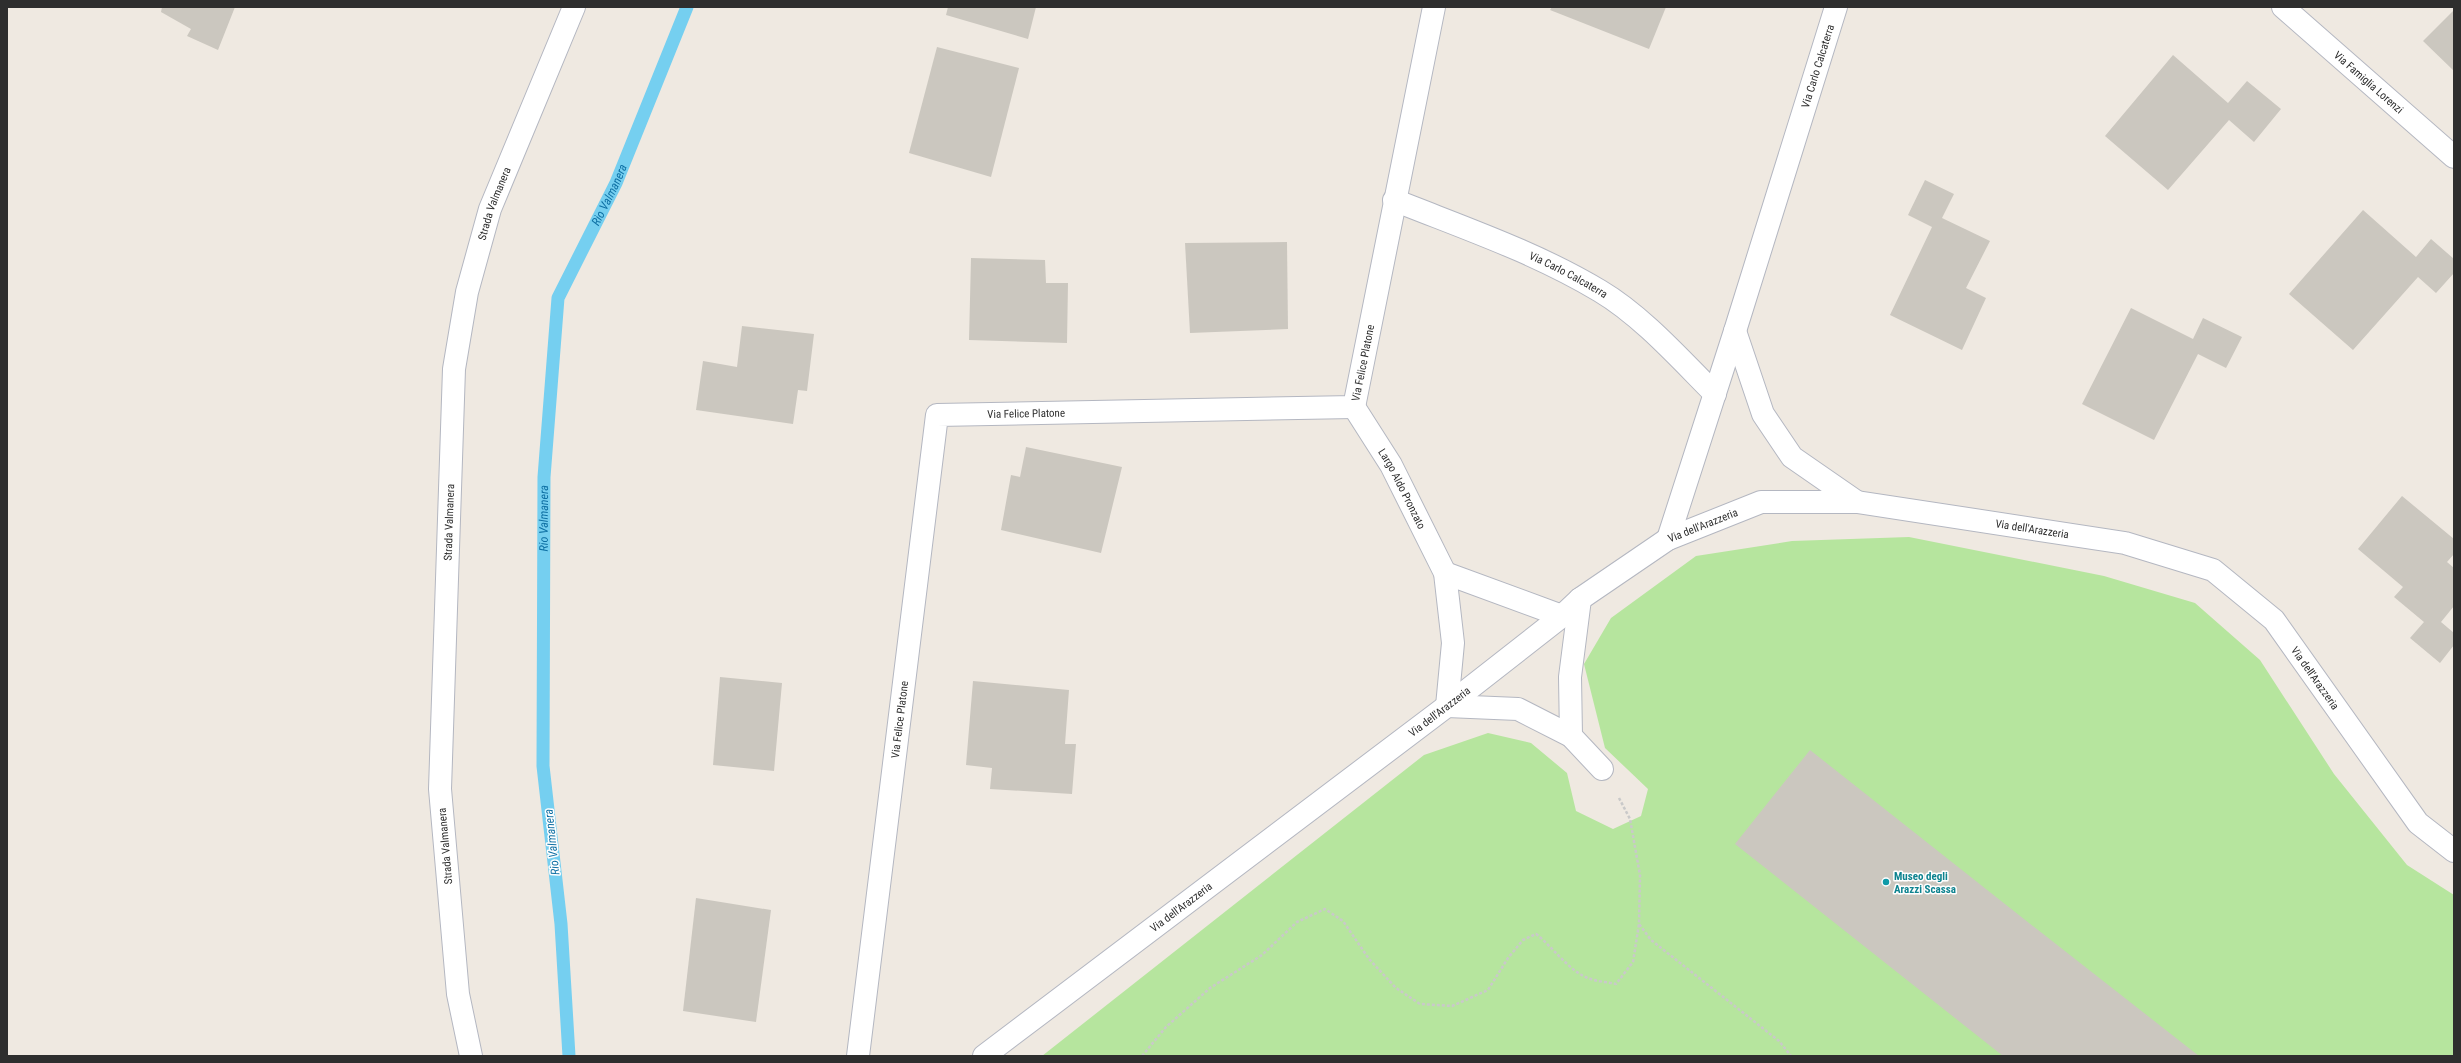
<svg xmlns="http://www.w3.org/2000/svg" width="2461" height="1063" font-family="'Roboto Condensed',sans-serif">
<style>
.green{fill:#b6e59e}
.lines{fill:none;stroke-linecap:round;stroke-linejoin:round}
.stream{stroke:#75cff0;stroke-width:13}
.building{fill:#cbc7bf}
.minor-casing{stroke:#b4b7c1;stroke-width:24}
.path{stroke:#c9c9c9;stroke-width:2.5;stroke-dasharray:3 2;stroke-linecap:butt}
.minor{stroke:#fff;stroke-width:22}
.culture-dot{fill:#0f9aa8;stroke:#fff;stroke-width:1.5}
.labels{text-anchor:middle;stroke-width:3;stroke-linejoin:round;paint-order:stroke}
.street-label{font-size:11px;fill:#2e2e2e;stroke:#fff}
.culture-label{font-size:11px;font-weight:bold;fill:#0d838f;stroke:#fff;text-anchor:start}
.water-label{font-size:12px;font-style:italic;fill:#0d6fa3;stroke:#fff}
</style>
<rect width="100%" height="100%" fill="#efe9e1"/>
<path class="green" d="M1909,537L2104,576L2195,603L2260,660L2334,774L2407,865L2454,895V1056H1042L1424,755L1488,733L1531,743L1567,773L1576,811L1613,829L1641,816L1648,789L1605,748L1584,664L1611,618L1696,556L1792,541Z"/>
<g class="lines">
<path class="stream" id="s1" d="M569,1056L561,924L543,766L544,477L558,298L616,183L687,7"/>
</g>
<g class="building">
<path d="M162,7H235L218,50L187,36L191,29L161,12Z"/>
<path d="M948,7H1036L1028,39L946,15Z"/>
<path d="M1552,7H1666L1649,49L1550,10Z"/>
<path d="M2454,10V71L2423,41Z"/>
<path d="M937,47L1019,68L991,177L909,153Z"/>
<path d="M2173,55L2228,103L2247,81L2281,109L2254,142L2229,120L2168,190L2105,136Z"/>
<path d="M1925,180L1954,194L1942,218L1990,241L1966,288L1986,298L1962,350L1890,315L1932,227L1908,215Z"/>
<path d="M2363,210L2416,257L2431,239L2454,259V273L2436,293L2418,277L2353,350L2289,294Z"/>
<path d="M1287,242L1288,329L1190,333L1185,243Z"/>
<path d="M971,258L1045,260L1046,283H1068L1067,343L969,340Z"/>
<path d="M2131,308L2193,339L2203,318L2242,337L2226,368L2198,354L2154,440L2082,404Z"/>
<path d="M742,326L814,334L807,391L798,390L793,424L696,410L703,361L737,367Z"/>
<path d="M1026,447L1122,467L1101,553L1001,530L1011,475L1020,477Z"/>
<path d="M2402,496L2454,539V554L2447,562L2454,568V606L2441,622L2454,633V645L2440,663L2410,638L2424,622L2394,597L2403,587L2358,549Z"/>
<path d="M720,677L782,683L774,771L713,765Z"/>
<path d="M973,681L1069,690L1065,744H1076L1072,794L990,789L992,768L966,765Z"/>
<path d="M1810,750L2029,923L2199,1056H2003L1735,844Z"/>
<path d="M696,898L771,910L756,1022L683,1011Z"/>
</g>
<g class="lines">
<g class="minor-casing">
<g id="minor">
<path id="s2" d="M2283,7L2454,157"/>
<path id="s3" d="M1394,200C1464,228 1535,252 1600,291C1642,316 1680,359 1715,394"/>
<path d="M1735,331L1763,414L1792,457L1857,502"/>
<path id="s4" d="M1354,407L1391,465L1445,573L1453,643L1447,706"/>
<path id="s5" d="M1668,539L1735,331L1836,7"/>
<path d="M1445,573L1562,616"/>
<path d="M1447,706L1518,709L1571,736L1602,769"/>
<path d="M1571,736L1570,677L1580,599"/>
<path id="s6" d="M471,1056L458,994L440,789L454,369L467,292L490,209L574,7"/>
<path id="s7" d="M858,1056L937,415L1354,407L1434,7"/>
<path id="s8" d="M984,1056L1447,706L1562,616L1580,599L1668,539L1761,502H1857L2125,543L2213,570L2274,620L2418,823L2454,851"/>
</g>
</g>
<g class="path">
<path d="M1619,798L1630,819L1640,875L1639,924L1651,940L1779,1041L1791,1056"/>
<path d="M1142,1056L1166,1027L1210,988L1262,955L1297,922L1325,909L1343,921L1369,959L1396,988L1420,1004L1452,1006L1488,990L1508,958L1523,940L1536,934C1553,947 1570,973 1591,979C1599,982 1608,982 1616,984L1633,962L1639,924"/>
</g>
<use href="#minor" class="minor"/>
</g>
<circle class="culture-dot" cx="1886" cy="882" r="4"/>
<g class="labels">
<g class="street-label">
<text dy="4" stroke="none"><textPath href="#s5" startOffset="496">Via Carlo Calcaterra</textPath></text>
<text dy="4" stroke="none"><textPath href="#s2" startOffset="114">Via Famiglia Lorenzi</textPath></text>
<text dy="4" stroke="none"><textPath href="#s6" startOffset="860">Strada Valmanera</textPath></text>
<text dy="4" stroke="none"><textPath href="#s3" startOffset="190">Via Carlo Calcaterra</textPath></text>
<text dy="4" stroke="none"><textPath href="#s7" startOffset="1108">Via Felice Platone</textPath></text>
<text dy="4" stroke="none"><textPath href="#s7" startOffset="735">Via Felice Platone</textPath></text>
<text dy="4" stroke="none"><textPath href="#s4" startOffset="95">Largo Aldo Pronzato</textPath></text>
<text dy="4" stroke="none"><textPath href="#s6" startOffset="536">Strada Valmanera</textPath></text>
<text dy="4" stroke="none"><textPath href="#s8" startOffset="895">Via dell'Arazzeria</textPath></text>
<text dy="4" stroke="none"><textPath href="#s8" startOffset="1231">Via dell'Arazzeria</textPath></text>
<text dy="4" stroke="none"><textPath href="#s8" startOffset="1567">Via dell'Arazzeria</textPath></text>
<text dy="4" stroke="none"><textPath href="#s8" startOffset="571">Via dell'Arazzeria</textPath></text>
<text dy="4" stroke="none"><textPath href="#s7" startOffset="339">Via Felice Platone</textPath></text>
<text transform="translate(445 846) rotate(-95)" y="4">Strada Valmanera</text>
<text dy="4" stroke="none"><textPath href="#s8" startOffset="247">Via dell'Arazzeria</textPath></text>
</g>
<g class="culture-label">
<text x="1894" y="880">Museo degli<tspan x="1894" dy="13">Arazzi Scassa</tspan></text>
</g>
<g class="water-label">
<text dy="4" stroke="none"><textPath href="#s1" startOffset="875">Rio Valmanera</textPath></text>
<text dy="4" stroke="none"><textPath href="#s1" startOffset="539">Rio Valmanera</textPath></text>
<text transform="translate(552 842) rotate(-96)" y="4">Rio Valmanera</text>
</g>
</g>
<rect width="2461" height="1063" fill="none" stroke="#2e2e2e" stroke-width="16"/>
</svg>
